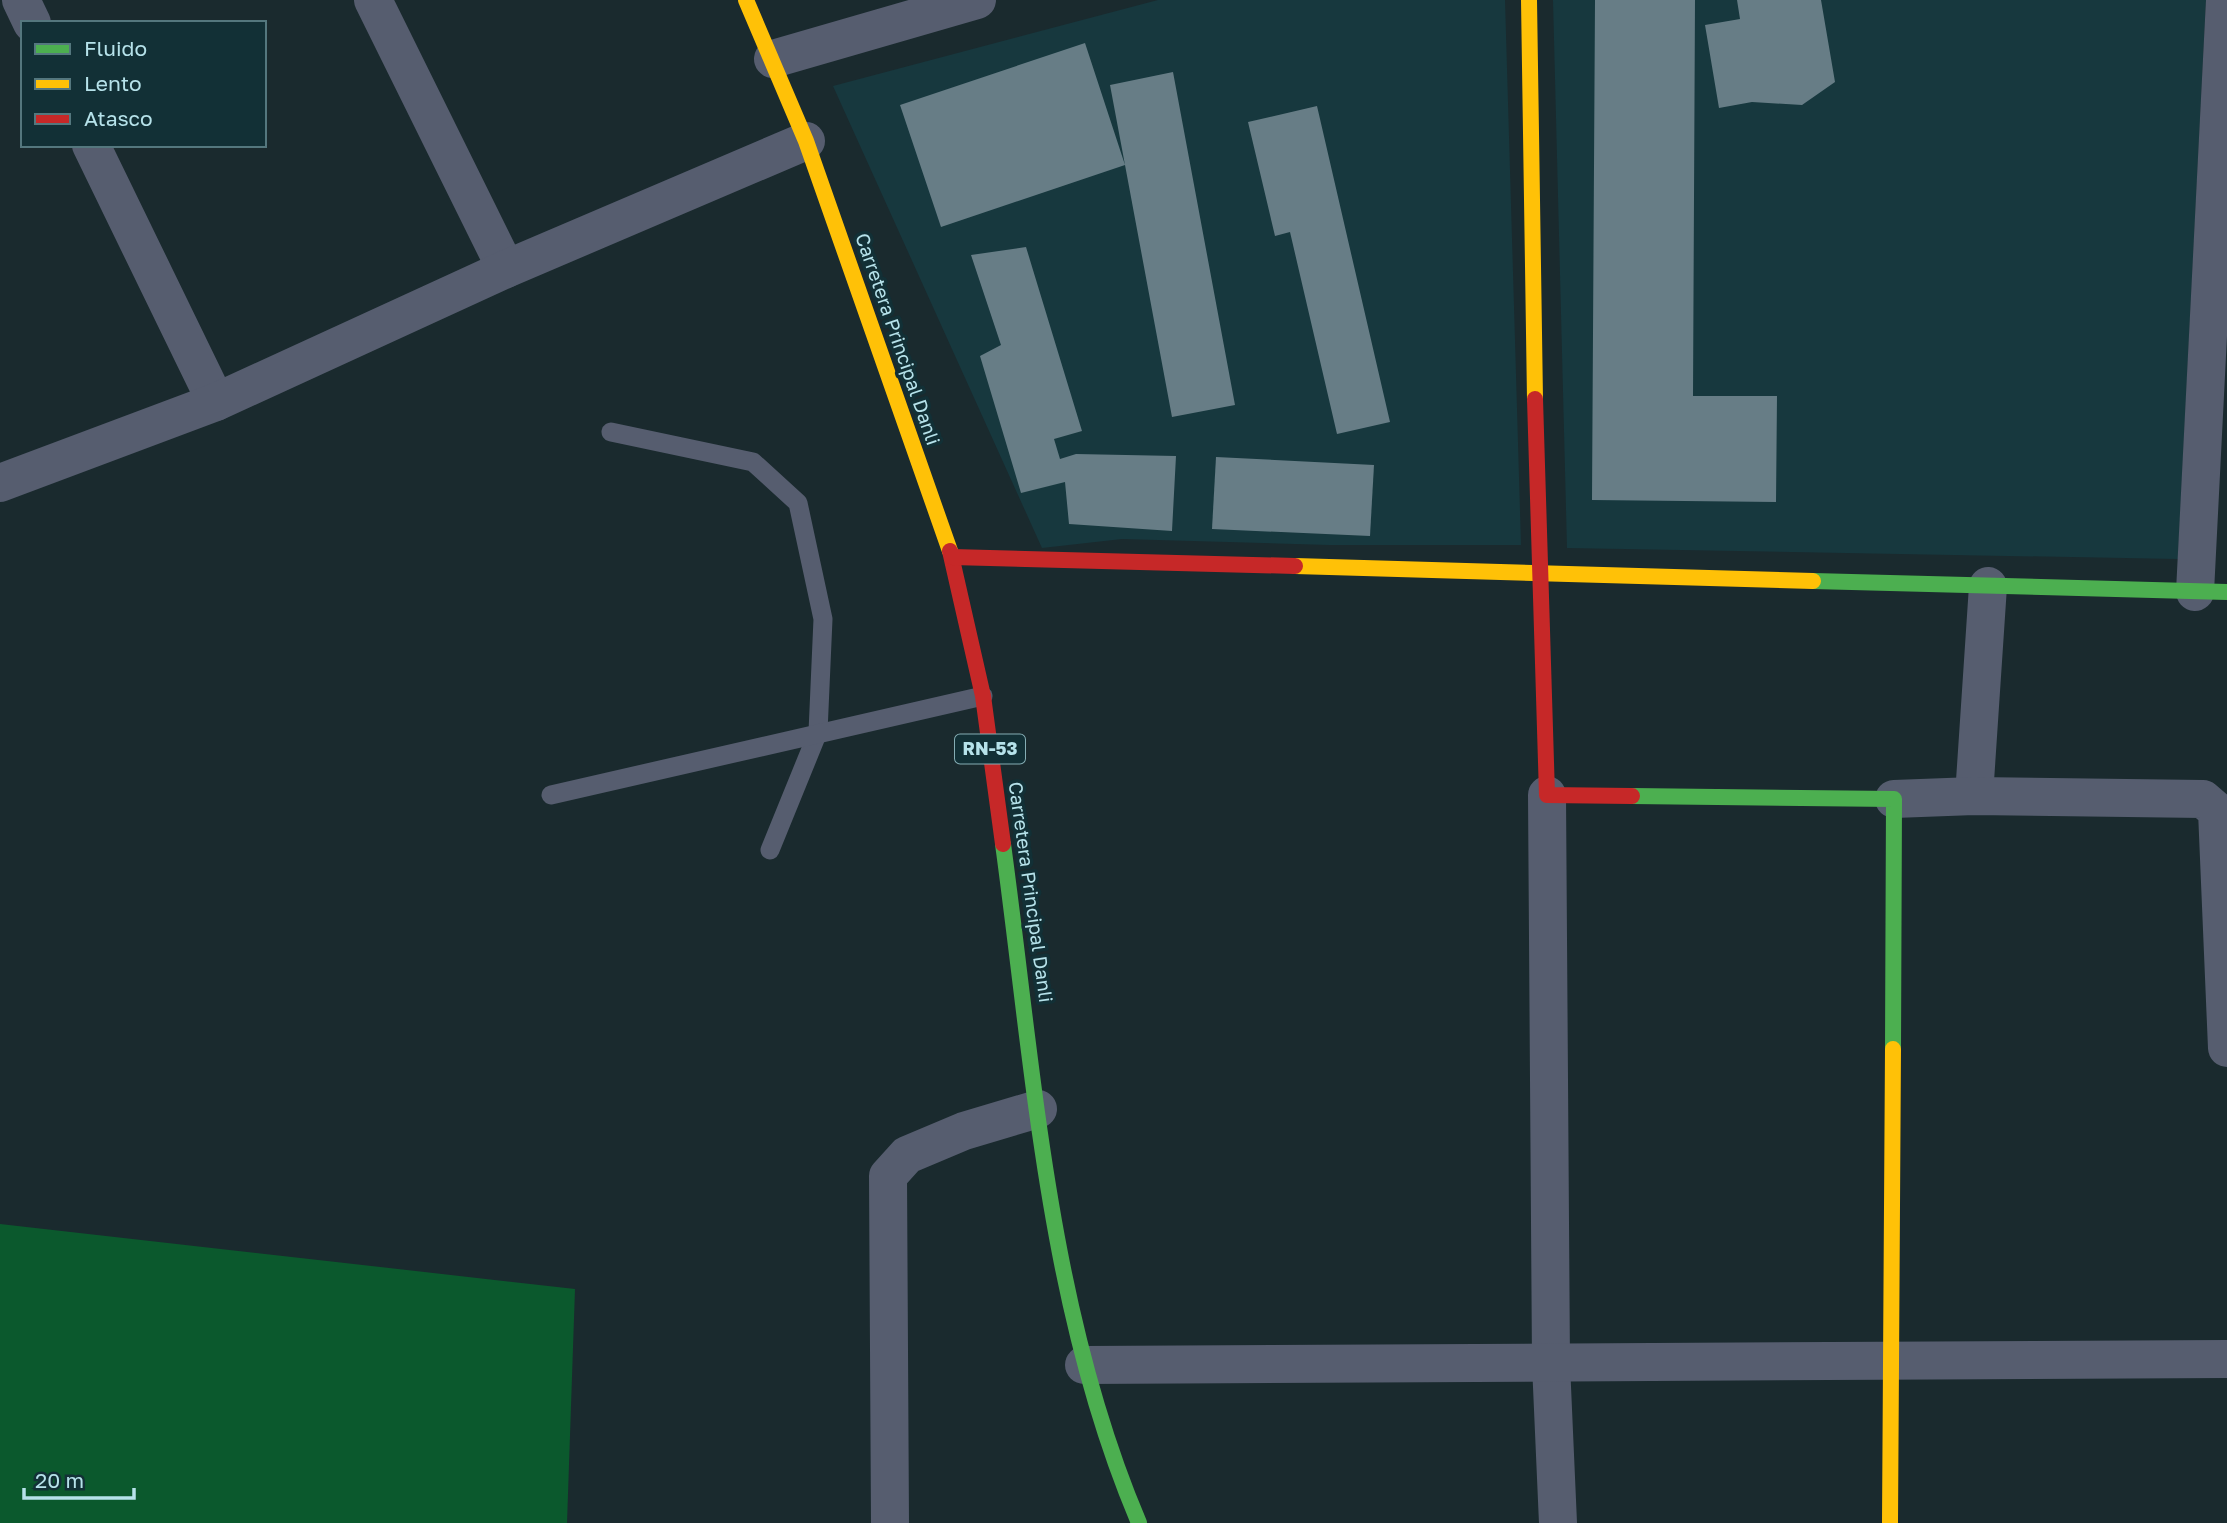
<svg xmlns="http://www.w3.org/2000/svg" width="2227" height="1523" font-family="'Golos Text',sans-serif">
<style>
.built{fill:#17383e}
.green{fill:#0b592d}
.building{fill:#677d86}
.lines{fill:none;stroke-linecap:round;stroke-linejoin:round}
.lane{stroke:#565d6f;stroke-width:19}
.street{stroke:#565d6f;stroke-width:38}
.fast{stroke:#4caf50;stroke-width:16}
.slow{stroke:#ffc107;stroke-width:16}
.jam{stroke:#c62828;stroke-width:16}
.labels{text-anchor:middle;stroke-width:7;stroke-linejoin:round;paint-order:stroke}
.shield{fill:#123036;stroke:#85adb4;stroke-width:2}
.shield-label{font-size:18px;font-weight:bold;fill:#b6e2ea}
.street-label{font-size:19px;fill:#b6e2ea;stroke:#123036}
</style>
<rect width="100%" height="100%" fill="#1a2a2e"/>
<g class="built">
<path d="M1158,0H1505L1521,545H1329L1122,539L1042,548L833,86Z"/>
<path d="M1553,0H2206L2178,559L1567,548Z"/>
</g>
<path class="green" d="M0,1224L575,1289L567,1523H0Z"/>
<g class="building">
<path d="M1595,0H1695L1693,396H1777L1776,502L1592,500Z"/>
<path d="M1737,0H1821L1835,82L1802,105L1752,102L1719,108L1705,25L1740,19Z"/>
<path d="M1085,43L1125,165L1110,85L1173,72L1235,405L1172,417L1125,165L941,227L900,105Z"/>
<path d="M1317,106L1390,422L1337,434L1290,232L1275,236L1248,122Z"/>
<path d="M1026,247L1082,431L1054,439L1060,459L1076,454L1176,456L1172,531L1069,524L1065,482L1021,493L980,356L1001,345L971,255Z"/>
<path d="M1216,457L1374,465L1370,536L1212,529Z"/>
</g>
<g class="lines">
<g class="lane">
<path d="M611,432L753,462L798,503L823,619L818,732L770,850"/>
<path d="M551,795L983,696"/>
</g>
<g class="street">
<path d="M21,0L32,23"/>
<path d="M373,0L506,269"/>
<path d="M773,59L977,0"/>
<path d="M91,145L216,402"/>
<path d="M0,483L216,402L506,269L806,141"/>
<path d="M2195,592L2225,0"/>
<path d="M1547,795L1551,1364L1558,1523"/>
<path d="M1974,796L1988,586"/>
<path d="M1894,799L1974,796L2203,799L2217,811L2227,1048"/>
<path d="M1084,1365L2227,1359"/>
<path d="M890,1523L888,1176L907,1155L964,1131L1038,1109"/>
</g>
<g class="fast">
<path d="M1813,581L2227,592"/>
<path d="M1632,796L1894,799L1893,1049"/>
<path d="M1003,844C1034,1072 1048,1309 1139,1523"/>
</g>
<g class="slow">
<path d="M746,0L806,141L950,551"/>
<path d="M1529,0L1535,399"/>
<path d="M1295,566L1813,581"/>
<path d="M1890,1523L1893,1049"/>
</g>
<g class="jam">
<path d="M1535,399L1547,795L1632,796"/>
<path d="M950,551L983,696L1003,844"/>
<path d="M952,557L1295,566"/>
</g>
</g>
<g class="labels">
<rect class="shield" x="955" y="734.5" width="70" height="29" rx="5"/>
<g class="shield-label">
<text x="990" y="755">RN-53</text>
</g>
<g class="street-label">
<text transform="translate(898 339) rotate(71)" y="7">Carretera Principal Danli</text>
<text transform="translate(1031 892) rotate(82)" y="7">Carretera Principal Danli</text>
</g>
</g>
<rect x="21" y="21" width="245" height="126" fill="#123036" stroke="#54777e" stroke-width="2"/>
<rect x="35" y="44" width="35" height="10" fill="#4caf50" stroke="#54777e" stroke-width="2"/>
<text x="84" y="56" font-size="21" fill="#b6e2ea">Fluido</text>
<rect x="35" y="79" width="35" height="10" fill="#ffc107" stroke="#54777e" stroke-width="2"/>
<text x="84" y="91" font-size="21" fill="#b6e2ea">Lento</text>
<rect x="35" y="114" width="35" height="10" fill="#c62828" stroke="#54777e" stroke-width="2"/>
<text x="84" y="126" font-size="21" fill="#b6e2ea">Atasco</text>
<path d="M24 1488v10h110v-10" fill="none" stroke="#b6e2ea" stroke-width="3.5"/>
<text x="35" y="1488" font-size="21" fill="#b6e2ea" stroke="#123036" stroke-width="5" paint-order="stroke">20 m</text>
</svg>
